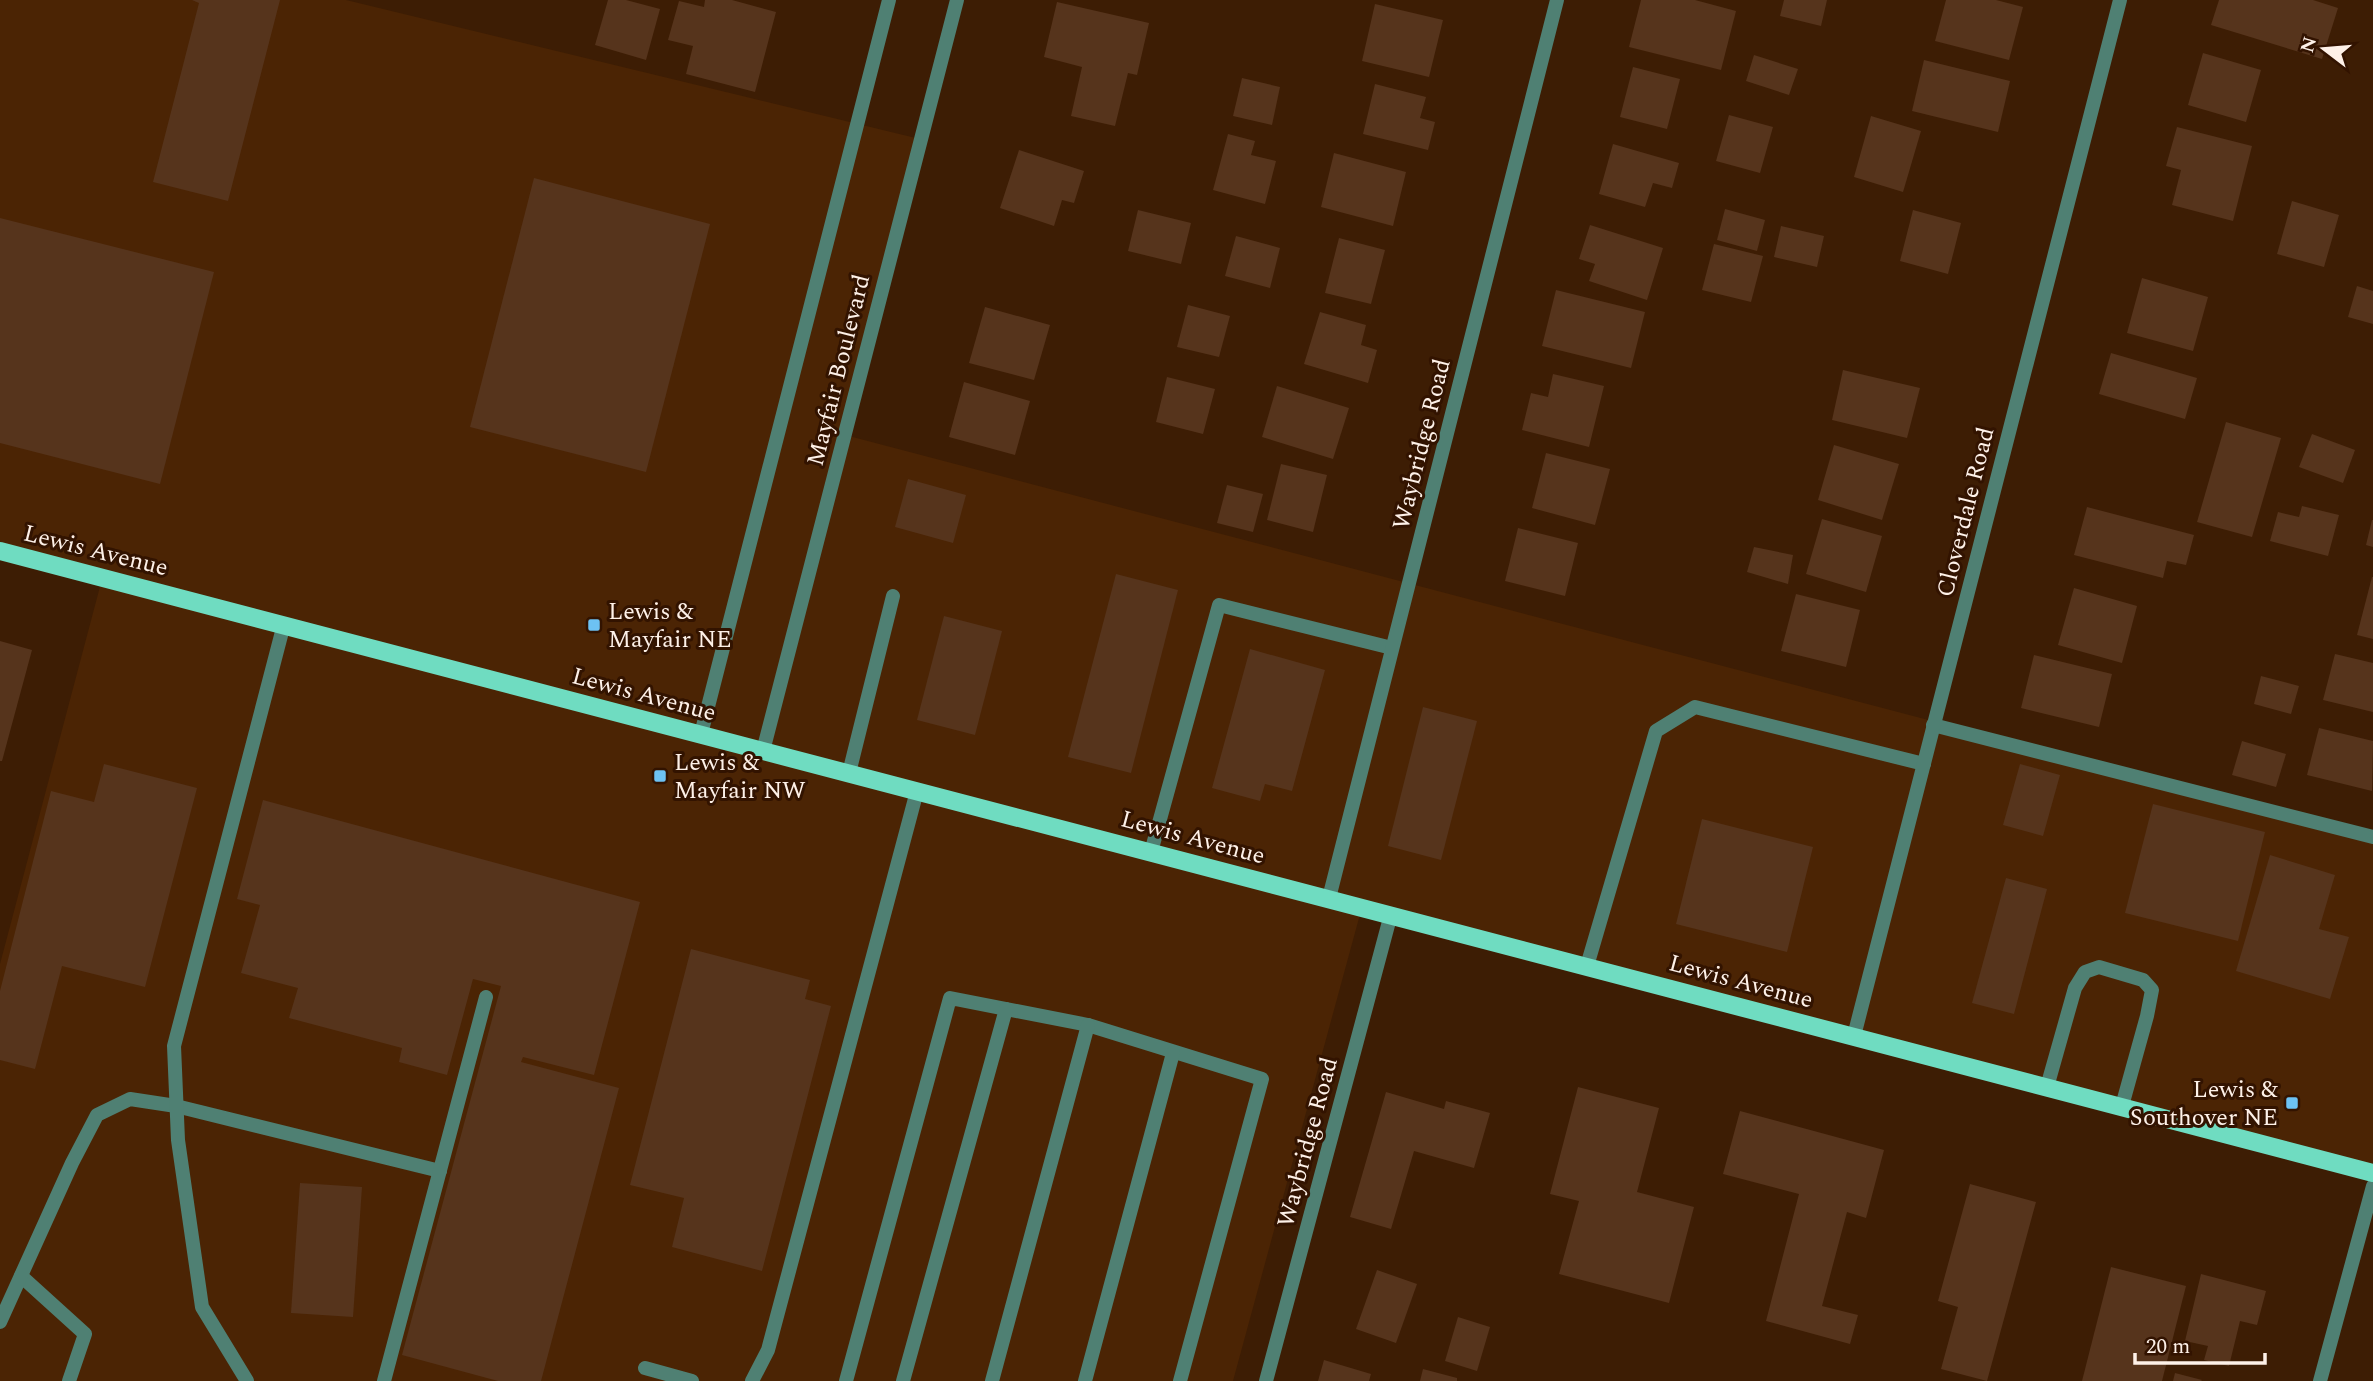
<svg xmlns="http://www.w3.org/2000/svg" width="2373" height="1381" font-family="Spectral,serif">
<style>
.built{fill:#4b2404}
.building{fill:#56341c}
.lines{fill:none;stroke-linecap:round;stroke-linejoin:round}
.lane{stroke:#4f8073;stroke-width:14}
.street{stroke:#4f8073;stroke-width:14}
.primary{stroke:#6fdcc1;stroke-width:18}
.poi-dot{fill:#6dc2f3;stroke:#321300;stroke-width:2.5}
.labels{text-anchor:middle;stroke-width:6;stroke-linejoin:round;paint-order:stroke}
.street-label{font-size:24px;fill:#fef1e8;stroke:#321300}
.poi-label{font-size:24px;fill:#fef1e8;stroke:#321300;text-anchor:start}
</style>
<rect width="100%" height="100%" fill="#3d1d04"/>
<path class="built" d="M0,0H346L924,140L845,435L2373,837V1173L1362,907L1233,1381H0V964L102,579L0,552Z"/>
<g class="building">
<path d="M192,0H280L228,201L153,182L199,3Z"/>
<path d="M608,0H626L660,9L646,60L595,45Z"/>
<path d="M705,0H732L776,12L755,92L686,74L693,46L668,40L679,1L704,7Z"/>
<path d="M1641,0H1695L1736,11L1721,70L1629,47Z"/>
<path d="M1784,0H1827L1821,26L1780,16Z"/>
<path d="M1946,0H1996L2023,7L2009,60L1935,41Z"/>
<path d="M2219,0H2313L2338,8L2322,59L2211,25Z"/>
<path d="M1057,2L1149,23L1137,75L1128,73L1115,126L1071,116L1082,67L1044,57Z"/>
<path d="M1375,4L1443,20L1429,77L1362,61Z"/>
<path d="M2203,53L2261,70L2246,122L2188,105Z"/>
<path d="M1754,55L1798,69L1789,95L1746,81Z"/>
<path d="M1924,60L2010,81L1998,132L1912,111Z"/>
<path d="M1633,67L1680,79L1667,129L1620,117Z"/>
<path d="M1242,78L1280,87L1272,125L1233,116Z"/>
<path d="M1375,84L1426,97L1420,118L1435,122L1428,150L1363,134Z"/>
<path d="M1729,115L1773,127L1760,173L1716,161Z"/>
<path d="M1871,116L1921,131L1903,192L1854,177Z"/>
<path d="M2177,127L2252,146L2233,221L2172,205L2181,170L2166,166Z"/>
<path d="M1228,134L1255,141L1251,155L1276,161L1265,204L1213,190Z"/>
<path d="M1613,144L1679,163L1672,188L1653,183L1645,207L1599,194Z"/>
<path d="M1019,150L1084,171L1074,203L1062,200L1054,226L1000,208Z"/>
<path d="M1334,153L1406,172L1393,226L1321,207Z"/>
<path d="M534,178L710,224L646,472L470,427Z"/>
<path d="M2292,201L2339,215L2324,267L2277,254Z"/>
<path d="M1725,209L1765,220L1757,251L1717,240Z"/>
<path d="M1138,210L1191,223L1181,264L1128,251Z"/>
<path d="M1913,210L1961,223L1948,274L1900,261Z"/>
<path d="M0,218L214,272L160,484L0,443Z"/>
<path d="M1590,225L1663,248L1647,300L1589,281L1595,264L1579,259Z"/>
<path d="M1781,226L1824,236L1817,267L1774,257Z"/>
<path d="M1236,236L1280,248L1270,288L1225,276Z"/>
<path d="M1339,238L1385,250L1371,304L1325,293Z"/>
<path d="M1714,244L1763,256L1751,302L1702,290Z"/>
<path d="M2142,278L2208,297L2193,351L2127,333Z"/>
<path d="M2357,286L2373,291V324L2348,317Z"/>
<path d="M1556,290L1645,312L1631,368L1542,346Z"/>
<path d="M1188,305L1230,316L1219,357L1177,347Z"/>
<path d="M985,307L1050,325L1034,380L969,363Z"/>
<path d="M1320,312L1366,325L1361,345L1377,350L1368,383L1304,364Z"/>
<path d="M2111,353L2197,378L2185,419L2099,394Z"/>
<path d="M1843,370L1920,388L1907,438L1832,420Z"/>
<path d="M1553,374L1604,386L1589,447L1522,430L1531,393L1548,397Z"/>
<path d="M1167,377L1215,389L1203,434L1156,422Z"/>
<path d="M964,382L1030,401L1015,455L949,437Z"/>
<path d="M1277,386L1349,408L1333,459L1262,437Z"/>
<path d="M2226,422L2281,438L2252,537L2197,522Z"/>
<path d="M2312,434L2355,450L2343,483L2299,467Z"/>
<path d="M1834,445L1899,464L1882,520L1818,500Z"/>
<path d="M1546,453L1610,469L1595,525L1532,508Z"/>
<path d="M1281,464L1327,475L1313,532L1267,520Z"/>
<path d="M908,479L966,495L953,543L895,527Z"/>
<path d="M1227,485L1263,494L1253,532L1217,523Z"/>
<path d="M2302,506L2339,515L2328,556L2270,541L2278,512L2299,517Z"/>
<path d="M2087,507L2194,535L2186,565L2167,561L2163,578L2074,555Z"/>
<path d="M1822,519L1882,536L1866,592L1806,574Z"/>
<path d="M2372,520H2373V547L2366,545Z"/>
<path d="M1518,528L1578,543L1565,596L1505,581Z"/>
<path d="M1754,547L1793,555L1788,584L1747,572Z"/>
<path d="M1116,574L1178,590L1131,773L1068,757Z"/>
<path d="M2372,577H2373V639L2357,635Z"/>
<path d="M2074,588L2137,606L2122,663L2058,645Z"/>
<path d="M1796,594L1860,610L1846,667L1781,651Z"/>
<path d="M944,616L1002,631L975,735L917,720Z"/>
<path d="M0,641L32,650L2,761H0Z"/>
<path d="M1250,649L1325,670L1292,791L1265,784L1260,801L1212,788Z"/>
<path d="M2335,654L2373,663V712L2323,700Z"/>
<path d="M2034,655L2112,674L2099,727L2021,708Z"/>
<path d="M2261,676L2299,686L2291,714L2254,704Z"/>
<path d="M1423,707L1477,721L1441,860L1388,846Z"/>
<path d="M2319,728L2373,741L2372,791L2307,775Z"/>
<path d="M2242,741L2286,754L2276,787L2232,775Z"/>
<path d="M104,764L197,788L145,987L62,966L35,1069L0,1060V991L51,791L94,802Z"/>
<path d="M2020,764L2060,775L2043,836L2003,825Z"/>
<path d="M263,800L640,902L594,1075L523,1057L521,1062L619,1088L541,1381H498L402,1355L501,986L473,979L447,1075L399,1062L402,1048L289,1018L298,988L241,973L260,905L237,899Z"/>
<path d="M2153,804L2265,832L2238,941L2125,913Z"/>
<path d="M1702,819L1813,847L1787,952L1676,924Z"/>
<path d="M2270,855L2335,875L2319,929L2349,937L2330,999L2236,971Z"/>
<path d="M2006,878L2047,889L2014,1014L1972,1003Z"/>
<path d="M691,949L810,980L805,999L831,1006L762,1271L672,1247L684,1198L630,1185Z"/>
<path d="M1578,1087L1659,1108L1637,1192L1694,1207L1669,1303L1559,1274L1579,1201L1550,1194Z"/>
<path d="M1386,1092L1444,1109L1446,1101L1490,1113L1474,1168L1414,1151L1391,1229L1350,1217Z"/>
<path d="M1740,1111L1884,1150L1866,1218L1847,1212L1822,1306L1858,1315L1850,1344L1766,1321L1799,1194L1723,1174Z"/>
<path d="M300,1183L362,1187L353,1317L291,1313Z"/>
<path d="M1970,1184L2036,1202L1987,1381L1941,1369L1958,1307L1938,1301Z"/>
<path d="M2111,1267L2186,1286L2162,1381H2082Z"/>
<path d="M1377,1270L1417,1284L1396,1343L1356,1329Z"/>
<path d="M2201,1274L2266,1291L2257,1325L2240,1321L2229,1366L2204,1360L2208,1346L2185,1341Z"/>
<path d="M1458,1317L1490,1327L1477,1371L1445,1361Z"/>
<path d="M1324,1360L1371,1374L1369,1381H1318Z"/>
<path d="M1423,1369L1457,1378V1381H1420Z"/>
<path d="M2175,1373L2202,1380L2201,1381H2173Z"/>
</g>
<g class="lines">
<g class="lane">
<path d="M1933,725L2373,837"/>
<path d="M849,773L893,596"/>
<path d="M1151,852L1219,605L1392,648"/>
<path d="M1587,966L1656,731L1695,707L1924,764"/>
<path d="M2047,1087L2075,988L2085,972L2099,967L2143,980L2152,990L2147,1016L2122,1106"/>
<path d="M21,1276L85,1334L69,1381"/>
<path d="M0,1322L72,1163L97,1115L130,1099L176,1106L440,1171"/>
<path d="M645,1368L692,1381"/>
<path d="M247,1381L202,1307L178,1140L174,1046L284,624"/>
<path d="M384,1381L486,997"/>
<path d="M752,1381L768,1350L917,791"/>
<path d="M846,1381L950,998L1088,1025L1262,1079L1180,1381"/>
<path d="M903,1381L1006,1009"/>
<path d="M992,1381L1088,1025"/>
<path d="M1085,1381L1173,1053"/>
</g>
<g class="street">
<path d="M701,734L889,0"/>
<path d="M763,751L957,0"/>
<path d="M1329,898L1557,0"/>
<path d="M1854,1036L2120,0"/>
<path d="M1266,1381L1391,914"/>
<path d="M2320,1381L2373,1186"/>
</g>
<path class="primary" d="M0,551L2373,1173"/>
</g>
<g class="poi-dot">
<rect x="587" y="618" width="14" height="14" rx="3.5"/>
<rect x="653" y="769" width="14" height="14" rx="3.5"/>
<rect x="2285" y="1096" width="14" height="14" rx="3.5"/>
</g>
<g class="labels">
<g class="street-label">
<text transform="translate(838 370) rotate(-76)" y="8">Mayfair Boulevard</text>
<text transform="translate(1421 444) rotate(-76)" y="8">Waybridge Road</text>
<text transform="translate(1965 512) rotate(-76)" y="8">Cloverdale Road</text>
<text transform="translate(96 550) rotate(14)" y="8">Lewis Avenue</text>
<text transform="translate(644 694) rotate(15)" y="8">Lewis Avenue</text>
<text transform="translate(1193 837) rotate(15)" y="8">Lewis Avenue</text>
<text transform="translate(1741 981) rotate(15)" y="8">Lewis Avenue</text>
<text transform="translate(1307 1142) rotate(-75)" y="8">Waybridge Road</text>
</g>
<g class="poi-label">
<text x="608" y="619">Lewis &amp;<tspan x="608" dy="28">Mayfair NE</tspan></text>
<text x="674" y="770">Lewis &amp;<tspan x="674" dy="28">Mayfair NW</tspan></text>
<text x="2278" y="1097" text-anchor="end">Lewis &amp;<tspan x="2278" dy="28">Southover NE</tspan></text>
</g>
</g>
<g transform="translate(2324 49) rotate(286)" stroke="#321300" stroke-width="5" paint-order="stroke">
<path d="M0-5L12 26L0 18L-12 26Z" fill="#fef1e8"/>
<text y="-10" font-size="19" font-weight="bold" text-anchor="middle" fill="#fef1e8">N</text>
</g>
<path d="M2135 1353v10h130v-10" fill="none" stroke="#fef1e8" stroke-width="3.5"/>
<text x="2146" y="1353" font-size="21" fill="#fef1e8" stroke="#321300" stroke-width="5" paint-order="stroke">20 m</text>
</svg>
